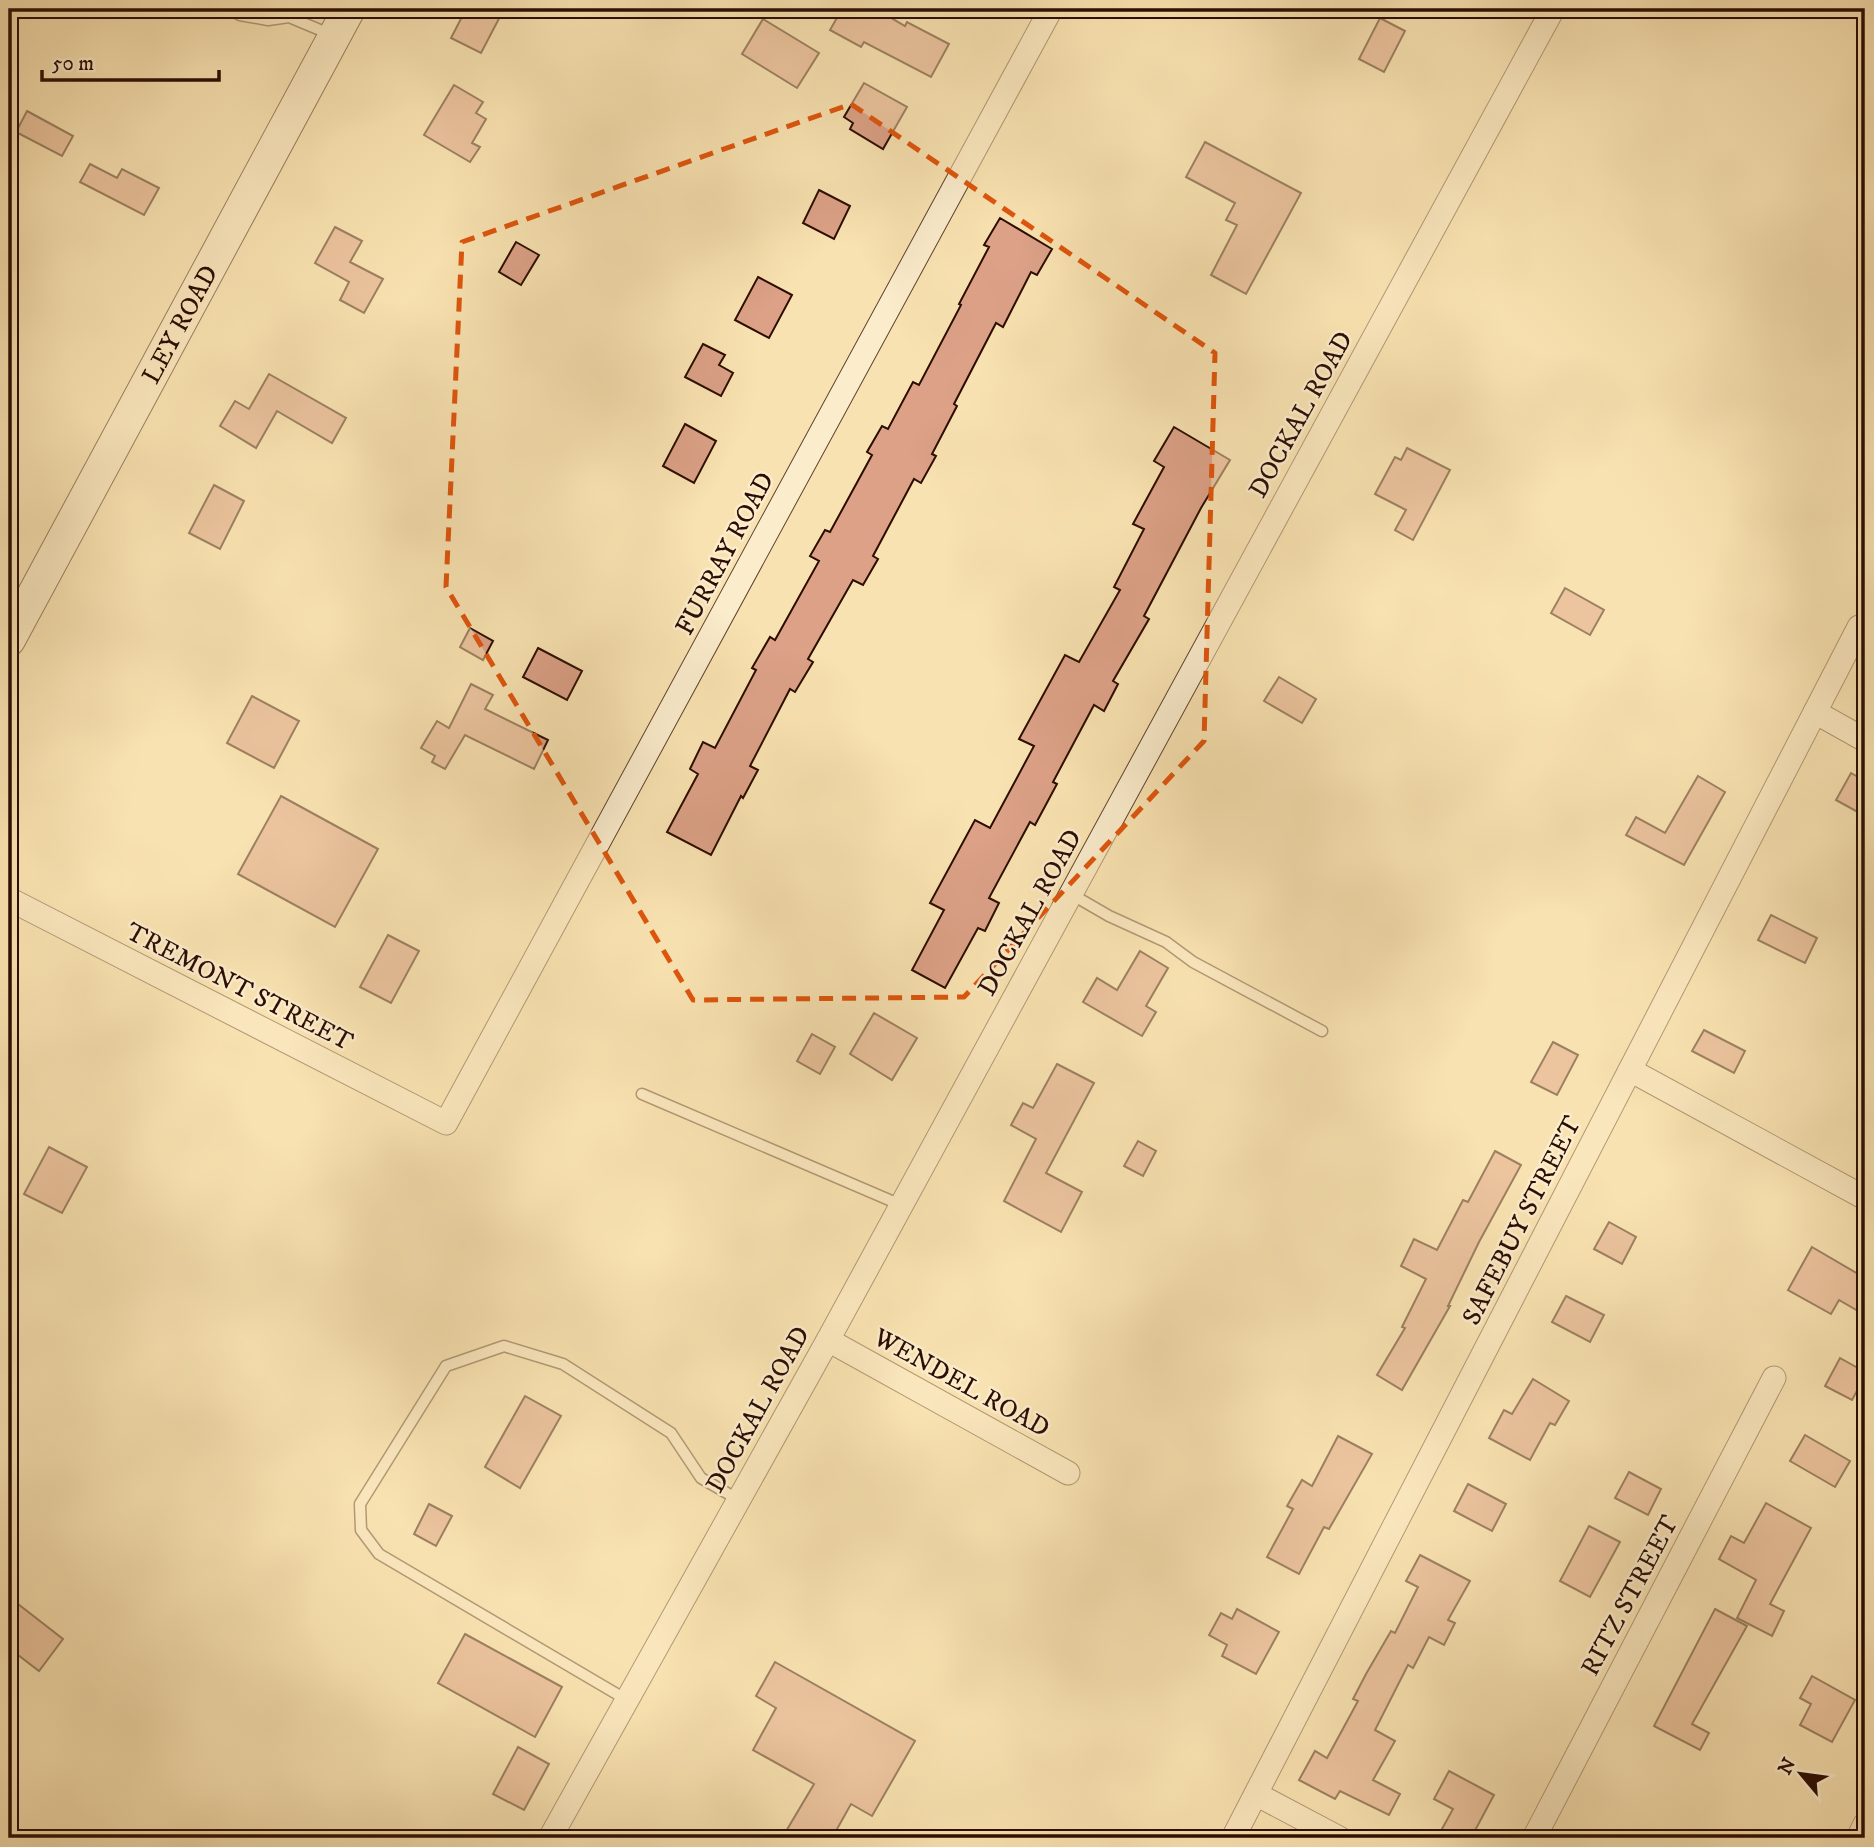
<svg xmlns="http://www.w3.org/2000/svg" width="1874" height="1847" font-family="'IM FELL DW Pica',serif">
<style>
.building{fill:#dca187;stroke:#2b0d02;stroke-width:2}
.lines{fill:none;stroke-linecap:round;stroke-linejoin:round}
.service-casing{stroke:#5e422e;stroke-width:13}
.minor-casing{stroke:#5e422e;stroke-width:25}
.secondary-casing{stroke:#2b0d02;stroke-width:34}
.service{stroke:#fbeccc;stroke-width:10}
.minor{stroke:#fbeccc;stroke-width:23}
.secondary{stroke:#fbeccc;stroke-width:32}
.marked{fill:none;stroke:#df550c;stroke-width:5;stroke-dasharray:14 9;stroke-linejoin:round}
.labels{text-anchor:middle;stroke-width:5;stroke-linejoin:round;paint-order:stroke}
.street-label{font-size:26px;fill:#2b0d02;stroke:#fbeccc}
</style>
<rect width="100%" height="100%" fill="#f9e2b1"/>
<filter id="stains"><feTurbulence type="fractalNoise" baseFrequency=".00286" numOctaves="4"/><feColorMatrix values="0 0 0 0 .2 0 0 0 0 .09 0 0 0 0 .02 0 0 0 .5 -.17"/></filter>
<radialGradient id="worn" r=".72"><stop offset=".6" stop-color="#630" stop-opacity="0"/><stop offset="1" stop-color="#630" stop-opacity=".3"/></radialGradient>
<g class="building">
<path d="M466,9H504L481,53L451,38Z"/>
<path d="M842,9H876L905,26L907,22L949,44L931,77L864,42L861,47L830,30Z"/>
<path d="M1380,18L1405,31L1384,72L1359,59Z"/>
<path d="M763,19L819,53L797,88L742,54Z"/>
<path d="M864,83L907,107L883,149L850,129L853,123L844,117Z"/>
<path d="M454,85L483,102L476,113L486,119L472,143L480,147L470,162L424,135Z"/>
<path d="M27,111L73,136L62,156L16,132Z"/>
<path d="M1205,142L1301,193L1246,294L1211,275L1237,225L1226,220L1235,203L1186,177Z"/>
<path d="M90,164L117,178L122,169L159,188L144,215L80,182Z"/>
<path d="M819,190L850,206L834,239L803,223Z"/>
<path d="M1000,218L1052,249L1037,275L1031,272L1003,327L996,323L954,404L957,406L932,454L936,456L921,483L914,479L873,556L878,559L863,585L853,580L808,659L813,662L795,692L790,689L750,766L758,770L743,798L741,796L711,855L667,832L698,774L690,769L703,742L715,748L756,670L752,668L770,637L775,640L819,561L810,556L825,530L830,532L872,455L867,452L882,426L888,429L913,382L919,385L961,305L959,304L989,247L984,245Z"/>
<path d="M335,227L362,241L350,262L383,279L364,313L340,300L349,282L315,263Z"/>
<path d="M516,242L539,255L521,285L499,272Z"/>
<path d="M758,277L792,295L769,338L735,320Z"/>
<path d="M703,344L725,355L719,365L733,373L721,396L685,377Z"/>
<path d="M269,374L346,418L332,443L277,411L256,448L220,426L235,401L249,409Z"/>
<path d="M685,424L716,441L694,483L663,466Z"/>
<path d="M1174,427L1230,460L1201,508L1144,616L1149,619L1113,681L1118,684L1104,711L1094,705L1053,782L1057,784L1035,825L1030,822L989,898L999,903L985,931L978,928L945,988L912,970L944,910L930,903L975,820L990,828L1034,746L1019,739L1065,655L1079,662L1120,590L1114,587L1144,529L1133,524L1164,467L1154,461Z"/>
<path d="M1407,448L1450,470L1413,540L1395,530L1406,510L1375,494L1395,457L1401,460Z"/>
<path d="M214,485L244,501L220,549L189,533Z"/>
<path d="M1565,588L1604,610L1590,635L1551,613Z"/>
<path d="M470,628L493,641L483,660L460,647Z"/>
<path d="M538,648L582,671L567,700L523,677Z"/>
<path d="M1279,677L1316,699L1302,723L1264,701Z"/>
<path d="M471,684L493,695L485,709L548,740L534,769L465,735L445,769L432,762L435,756L421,748L437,721L449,728Z"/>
<path d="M252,696L299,721L274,768L227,743Z"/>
<path d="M1851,773L1865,781V816L1836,800Z"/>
<path d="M1698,776L1725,792L1684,865L1626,835L1636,817L1665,833Z"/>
<path d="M281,796L378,849L335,927L238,874Z"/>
<path d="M1771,915L1817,938L1805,963L1758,940Z"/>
<path d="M388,935L419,951L391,1003L360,987Z"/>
<path d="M1140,951L1168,968L1146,1006L1156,1012L1142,1036L1083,1002L1097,978L1117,990Z"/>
<path d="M874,1013L917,1038L892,1080L850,1054Z"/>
<path d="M1704,1030L1745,1051L1734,1073L1692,1051Z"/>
<path d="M812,1034L835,1047L820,1074L797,1061Z"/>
<path d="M1553,1042L1578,1055L1557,1095L1531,1082Z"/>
<path d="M1057,1064L1094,1083L1046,1173L1082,1192L1061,1232L1004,1201L1036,1139L1011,1125L1023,1103L1033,1108Z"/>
<path d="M1138,1141L1156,1151L1143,1176L1124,1166Z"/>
<path d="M49,1147L87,1167L62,1213L24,1194Z"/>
<path d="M1495,1151L1521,1165L1479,1242L1448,1306H1450L1402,1390L1377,1375L1405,1328L1402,1327L1426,1279L1401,1266L1414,1239L1437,1250L1463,1200L1468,1202Z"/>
<path d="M1609,1222L1636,1237L1622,1264L1594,1249Z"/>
<path d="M1812,1247L1865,1278V1315L1839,1300L1831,1314L1788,1290Z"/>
<path d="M1566,1296L1604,1315L1590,1342L1552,1322Z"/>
<path d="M1840,1358L1865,1372V1376L1852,1400L1825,1386Z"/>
<path d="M1533,1379L1569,1401L1555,1425L1550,1423L1530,1460L1489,1438L1504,1410L1512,1414Z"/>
<path d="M525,1396L561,1416L520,1488L485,1467Z"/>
<path d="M1805,1435L1850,1461L1835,1487L1790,1461Z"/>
<path d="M1338,1436L1372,1454L1329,1529L1324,1527L1299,1574L1267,1557L1293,1509L1287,1506L1302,1480L1312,1486Z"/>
<path d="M1629,1472L1661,1489L1648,1515L1615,1498Z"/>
<path d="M1468,1484L1506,1504L1492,1531L1454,1511Z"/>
<path d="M1766,1503L1811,1528L1770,1604L1784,1611L1772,1636L1737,1618L1756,1580L1719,1559L1731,1536L1744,1543Z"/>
<path d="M429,1504L452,1516L436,1546L414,1534Z"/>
<path d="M1589,1526L1620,1542L1590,1597L1560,1581Z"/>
<path d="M1420,1555L1470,1581L1448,1620L1455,1623L1444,1645L1429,1637L1413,1668L1408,1665L1375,1730L1395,1741L1373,1780L1400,1794L1389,1815L1340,1791L1335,1799L1299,1780L1315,1751L1327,1758L1358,1701L1353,1699L1366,1674L1391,1631L1395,1633L1418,1587L1406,1581Z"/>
<path d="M9,1597L63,1639L39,1671L9,1648Z"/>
<path d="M1237,1609L1279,1632L1256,1674L1222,1656L1227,1645L1209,1635L1221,1613L1232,1619Z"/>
<path d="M1715,1609L1747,1626L1692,1724L1709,1733L1700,1750L1654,1726Z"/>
<path d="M465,1634L562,1687L535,1737L438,1683Z"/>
<path d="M775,1662L915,1741L872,1816L851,1804L832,1838H782L814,1784L753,1750L776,1708L756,1696Z"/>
<path d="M1812,1676L1855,1700L1832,1742L1800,1725L1811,1704L1800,1698Z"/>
<path d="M518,1747L549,1764L524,1810L493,1794Z"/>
<path d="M1449,1771L1494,1795L1471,1838H1437L1453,1809L1434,1799Z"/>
</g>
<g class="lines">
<g class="service-casing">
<g id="service">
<path d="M229,9L240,15L268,20L289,17L332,35"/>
<path d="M1071,894L1109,916L1166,942L1193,962L1322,1031"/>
<path d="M642,1094L901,1205"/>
<path d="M627,1700L379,1554L361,1530L360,1504L446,1366L504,1346L563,1364L671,1433L701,1478L739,1500"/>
</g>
</g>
<g class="minor-casing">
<g id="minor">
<path d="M1815,712L1865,740"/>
<path d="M9,899L446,1123L1051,9"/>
<path d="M1630,1070L1865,1198"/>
<path d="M828,1340L1068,1473"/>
<path d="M1256,1794L1339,1838"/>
<path d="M550,1838L828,1340L1553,9"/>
<path d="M1233,1838L1859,627"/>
<path d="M1534,1838L1774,1378"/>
<path d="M1858,1838L1865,1824"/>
</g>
</g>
<g class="secondary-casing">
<g id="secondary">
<path id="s1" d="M9,640L349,9"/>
</g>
</g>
<use href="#service" class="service"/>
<use href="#minor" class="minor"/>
<use href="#secondary" class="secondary"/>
</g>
<path d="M0 0H1874V1847H0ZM851,104L1215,353L1204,741L964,997L693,1000L446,587L462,242Z" fill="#f9e2b1" fill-opacity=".55" fill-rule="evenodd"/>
<path class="marked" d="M851,104L1215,353L1204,741L964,997L693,1000L446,587L462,242Z"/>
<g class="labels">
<g class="street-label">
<text dy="9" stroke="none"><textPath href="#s1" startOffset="359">LEY ROAD</textPath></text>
<text transform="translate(1300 414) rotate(-61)" y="9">DOCKAL ROAD</text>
<text transform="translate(724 553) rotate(-62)" y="9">FURRAY ROAD</text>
<text transform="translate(1029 912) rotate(-61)" y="9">DOCKAL ROAD</text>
<text transform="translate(240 986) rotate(27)" y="9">TREMONT STREET</text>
<text transform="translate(1521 1220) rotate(-63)" y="9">SAFEBUY STREET</text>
<text transform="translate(962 1382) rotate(29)" y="9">WENDEL ROAD</text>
<text transform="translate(757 1409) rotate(-61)" y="9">DOCKAL ROAD</text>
<text transform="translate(1629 1595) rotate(-62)" y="9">RITZ STREET</text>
</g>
</g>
<rect width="1874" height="1847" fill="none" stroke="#f9e2b1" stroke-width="35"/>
<rect x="10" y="10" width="1853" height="1826" fill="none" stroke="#2b0d02" stroke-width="3.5"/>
<rect x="18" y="18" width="1839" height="1812" fill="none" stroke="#2b0d02" stroke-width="2"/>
<g transform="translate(1801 1774) rotate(299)" stroke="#fbeccc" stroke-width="5" paint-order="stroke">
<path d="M0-5L12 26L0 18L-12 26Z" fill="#2b0d02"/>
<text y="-10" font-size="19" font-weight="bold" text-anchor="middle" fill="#2b0d02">N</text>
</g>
<path d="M42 70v10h177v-10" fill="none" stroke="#2b0d02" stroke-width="3.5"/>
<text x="52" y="70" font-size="21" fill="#2b0d02" stroke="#fbeccc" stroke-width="5" paint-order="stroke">50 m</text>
<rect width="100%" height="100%" filter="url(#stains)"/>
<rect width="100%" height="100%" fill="url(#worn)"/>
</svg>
